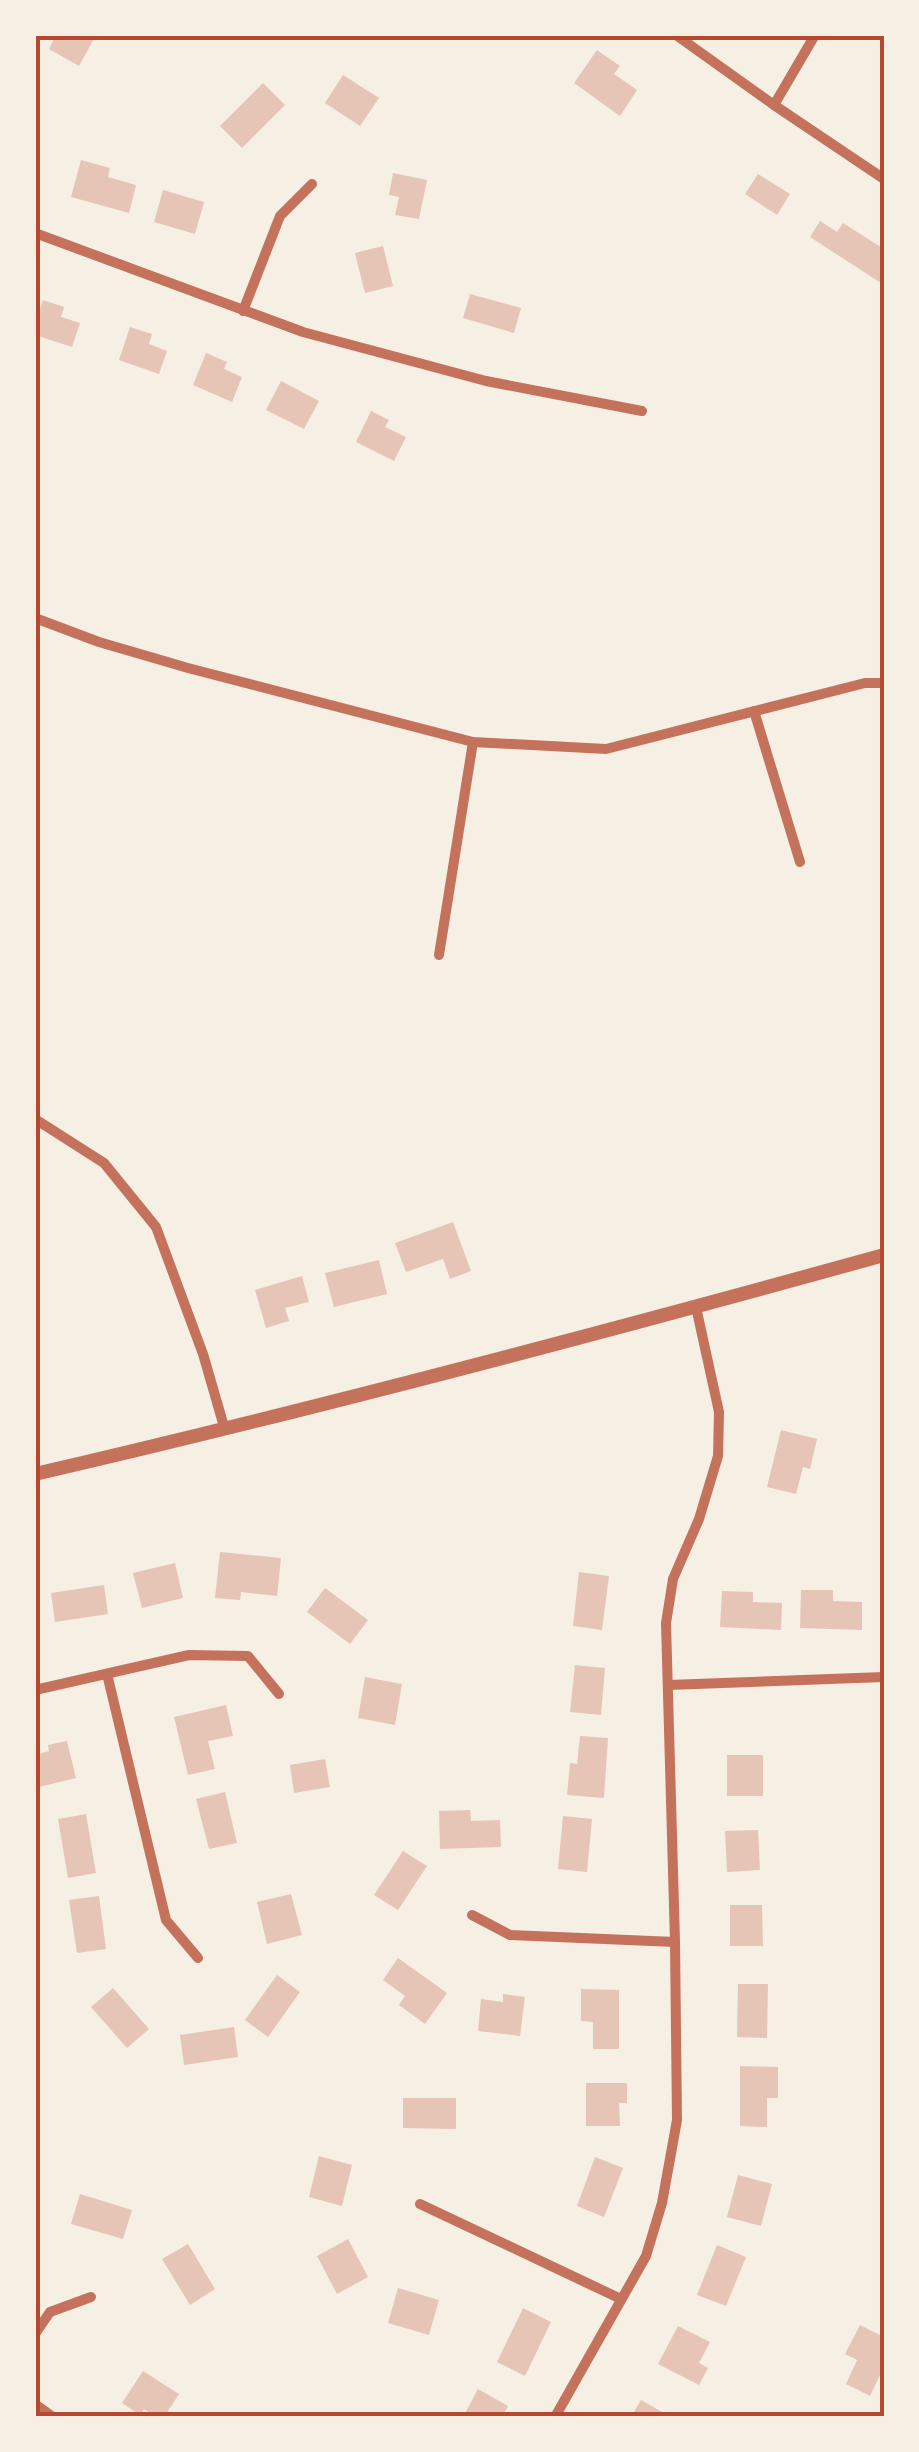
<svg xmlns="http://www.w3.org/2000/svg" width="919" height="2452" font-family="'Archivo Narrow',sans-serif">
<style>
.building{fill:#e6c5b7}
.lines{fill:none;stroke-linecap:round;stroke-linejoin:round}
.minor{stroke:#c5725c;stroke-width:10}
.tertiary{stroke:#c5725c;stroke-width:14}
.neatline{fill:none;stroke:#b5482f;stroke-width:4}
</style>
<rect width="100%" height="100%" fill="#f6efe4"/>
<g class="building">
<path d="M56,35L65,36L96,35L79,66L49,49Z"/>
<path d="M597,50L620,66L614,74L637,90L620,116L574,83Z"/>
<path d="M343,75L379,98L360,126L325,103Z"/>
<path d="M263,83L285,105L242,148L220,126Z"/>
<path d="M81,160L110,168L108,177L136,185L129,213L71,197Z"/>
<path d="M393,173L427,180L419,219L395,215L399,197L389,195Z"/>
<path d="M758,174L790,194L777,215L745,194Z"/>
<path d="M163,190L204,202L195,234L154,222Z"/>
<path d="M820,221L837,232L843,223L884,249V278L881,283L810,237Z"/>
<path d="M383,246L393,286L365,293L355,253Z"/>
<path d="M470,294L521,308L514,333L463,318Z"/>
<path d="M43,300L64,307L61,317L80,323L72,347L35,335V325Z"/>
<path d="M130,327L152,334L149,344L167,351L159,374L119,360Z"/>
<path d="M206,353L227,362L224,369L242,377L232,402L193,385Z"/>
<path d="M281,381L319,401L304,429L266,410Z"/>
<path d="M371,411L389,420L385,427L406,437L394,461L356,442Z"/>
<path d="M453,1222L471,1271L450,1279L443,1259L406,1272L395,1243Z"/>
<path d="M379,1260L387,1294L334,1307L325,1273Z"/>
<path d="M302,1276L309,1302L285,1308L289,1321L266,1328L255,1290Z"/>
<path d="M781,1430L817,1439L810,1469L803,1467L796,1494L767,1487Z"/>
<path d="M220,1552L281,1558L277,1596L241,1592L240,1600L215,1598Z"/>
<path d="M175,1563L183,1598L142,1608L133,1573Z"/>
<path d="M579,1572L609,1576L602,1630L573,1626Z"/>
<path d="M104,1585L108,1614L55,1622L51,1593Z"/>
<path d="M325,1588L368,1620L350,1644L307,1612Z"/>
<path d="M801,1590H833V1601L862,1602V1630L800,1628Z"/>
<path d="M722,1591L753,1592V1602L782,1603L781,1630L720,1627Z"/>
<path d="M575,1665L605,1668L601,1715L570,1712Z"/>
<path d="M365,1677L402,1684L395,1725L358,1718Z"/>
<path d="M226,1705L233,1736L208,1741L215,1769L188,1775L174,1717Z"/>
<path d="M580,1736L608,1738L604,1798L567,1795L570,1763L577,1764Z"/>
<path d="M67,1741L76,1778L35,1788V1755L49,1751L48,1745Z"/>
<rect x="727" y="1755" width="36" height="41"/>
<path d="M325,1759L330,1787L294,1793L290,1765Z"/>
<path d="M225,1792L237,1843L209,1849L196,1799Z"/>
<path d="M470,1810L471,1821L500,1820L501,1847L440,1849L439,1811Z"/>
<path d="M86,1814L96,1873L68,1878L58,1819Z"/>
<path d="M563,1816L592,1819L587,1872L558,1869Z"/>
<path d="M758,1830L760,1870L727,1872L725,1831Z"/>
<path d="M403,1851L427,1866L398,1910L374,1895Z"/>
<path d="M291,1894L302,1935L267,1944L257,1902Z"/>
<path d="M99,1896L106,1949L77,1953L69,1900Z"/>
<path d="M730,1905H762L763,1946H730Z"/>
<path d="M398,1958L447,1993L425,2024L399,2005L405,1996L383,1980Z"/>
<path d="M277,1975L300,1992L268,2037L245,2020Z"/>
<path d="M738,1984H768L767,2038L737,2037Z"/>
<path d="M113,1988L149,2029L127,2048L91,2007Z"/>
<path d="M581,1989L619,1990V2049H593V2022L581,2021Z"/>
<path d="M503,1994L525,1997L520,2036L478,2031L481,1999L503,2002Z"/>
<path d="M234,2027L238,2057L184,2065L180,2035Z"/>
<path d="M740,2066L778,2067V2098H767V2127L740,2126Z"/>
<path d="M586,2083H627V2103H619L620,2126H586Z"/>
<path d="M403,2098H456V2129L403,2128Z"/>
<path d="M319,2156L352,2165L342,2206L309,2197Z"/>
<path d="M595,2157L623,2168L604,2217L577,2206Z"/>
<path d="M738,2175L772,2184L761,2226L727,2217Z"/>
<path d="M80,2194L132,2210L123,2239L71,2224Z"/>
<path d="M348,2239L368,2277L337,2294L317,2256Z"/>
<path d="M188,2244L215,2289L190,2305L162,2259Z"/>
<path d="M717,2245L746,2257L726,2306L697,2295Z"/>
<path d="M398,2288L439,2300L429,2335L388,2323Z"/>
<path d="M523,2308L551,2322L525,2376L497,2362Z"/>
<path d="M860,2325L884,2337V2367L870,2396L846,2384L857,2360L845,2354Z"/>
<path d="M678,2326L710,2342L699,2363L708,2368L699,2385L658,2364Z"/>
<path d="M143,2371L179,2394L164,2417H156L144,2409L140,2415L122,2403Z"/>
<path d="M478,2389L508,2406L502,2417H463Z"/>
<path d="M641,2400L671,2417H631Z"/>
</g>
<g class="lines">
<g class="minor">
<path d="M676,35L774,105L884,179"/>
<path d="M774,105L815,35"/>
<path d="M35,233L303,332L486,381L642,411"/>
<path d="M243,311L280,216L312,184"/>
<path d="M35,618L99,642L188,668L473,742L606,749L865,683H884"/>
<path d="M754,711L800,862"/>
<path d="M439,955L473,742"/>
<path d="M35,1119L104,1163L156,1227L203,1354L225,1430"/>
<path d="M107,1674L166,1920L198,1958"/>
<path d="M668,1685L884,1677"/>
<path d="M35,1690L189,1655L248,1656L279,1694"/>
<path d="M472,1915L510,1935L675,1942"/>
<path d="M420,2204L621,2299"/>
<path d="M35,2334L50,2312L91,2297"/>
<path d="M35,2404L53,2417"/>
<path d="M555,2417L646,2256L662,2203L677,2120L675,1942L666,1623L673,1579L699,1519L718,1456L719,1412L696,1307"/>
</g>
<path class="tertiary" d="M35,1474C320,1408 602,1333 884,1255"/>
</g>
<rect width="919" height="2452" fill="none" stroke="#f6efe4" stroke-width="75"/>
<rect x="38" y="38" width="844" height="2376" class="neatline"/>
</svg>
